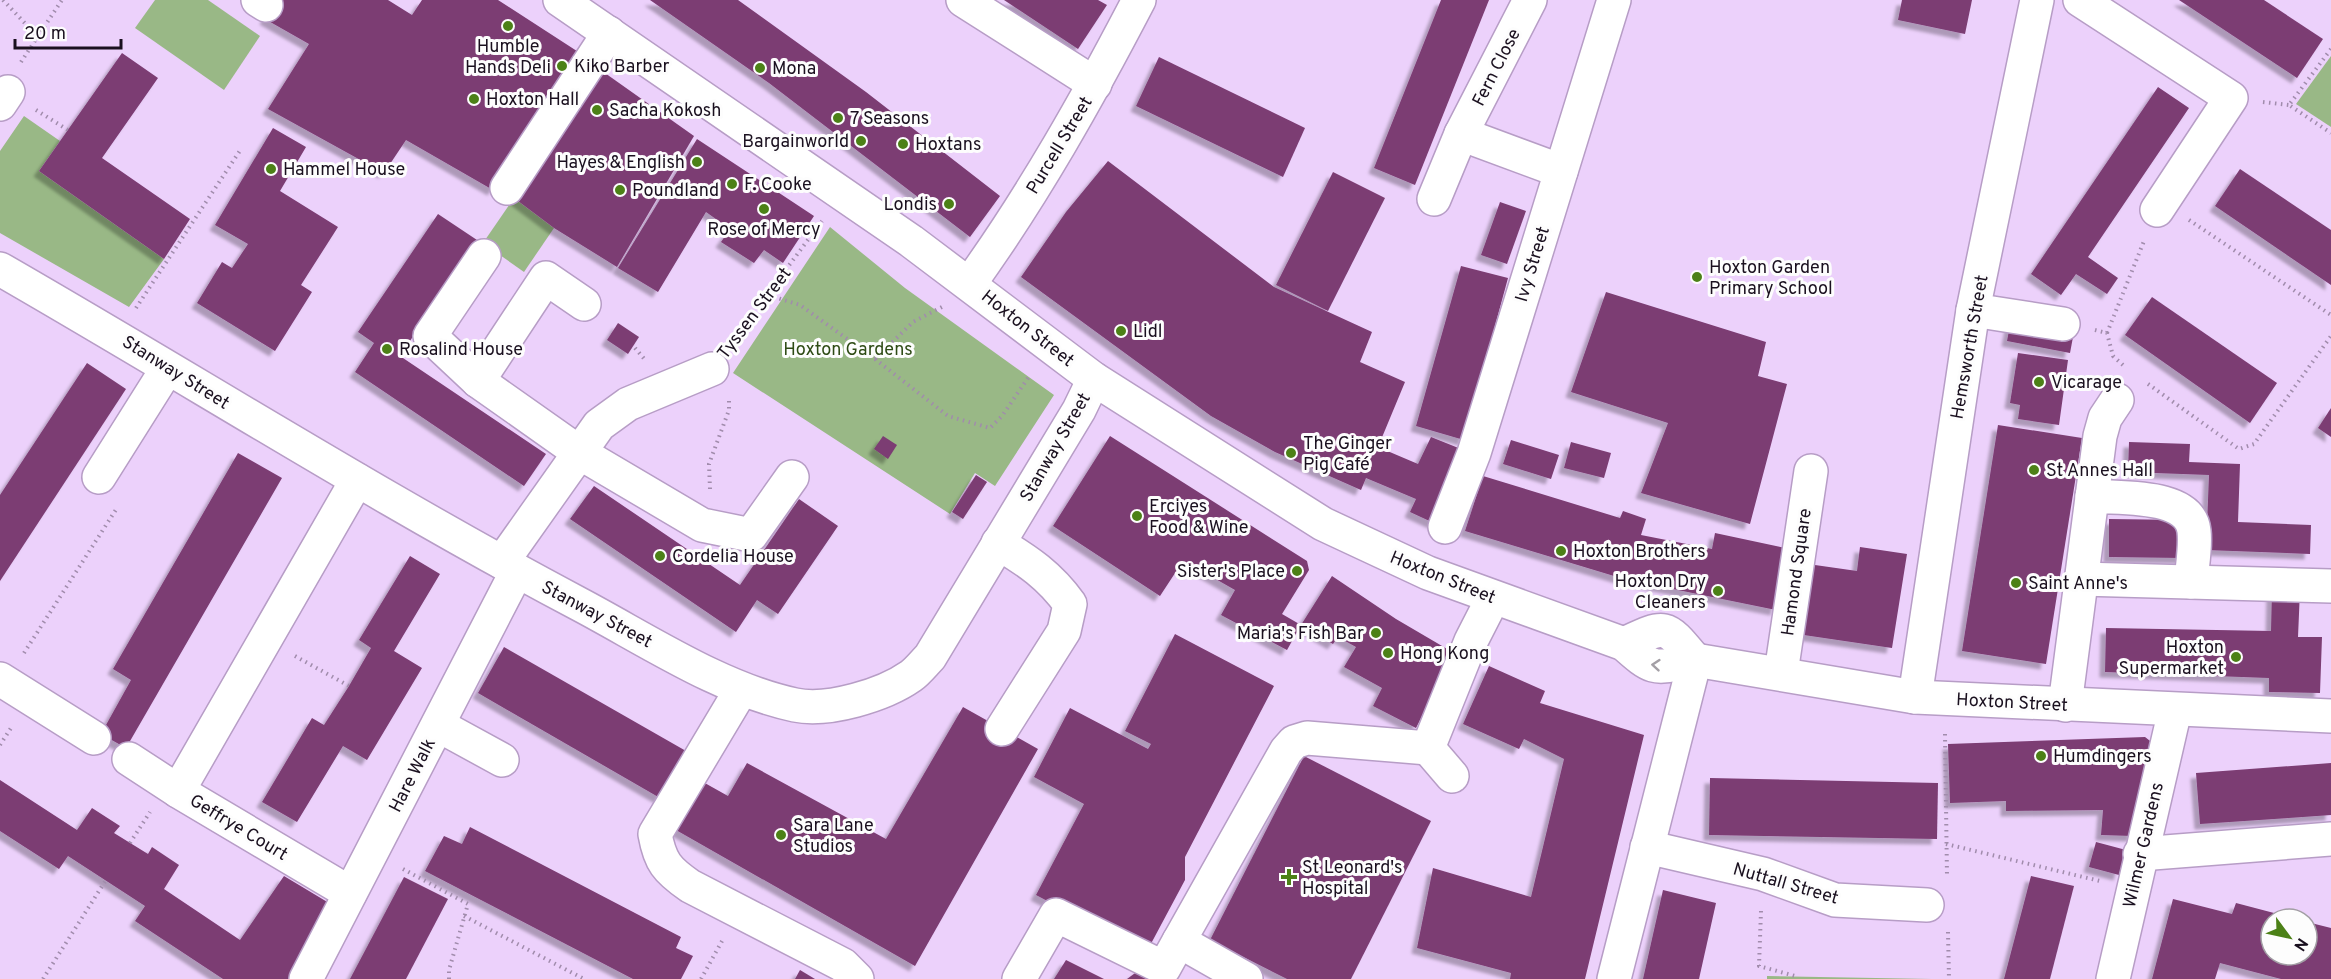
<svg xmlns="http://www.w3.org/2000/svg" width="2331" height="979" font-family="Overpass,sans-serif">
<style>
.green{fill:#99b886}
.building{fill:#7c3c73;filter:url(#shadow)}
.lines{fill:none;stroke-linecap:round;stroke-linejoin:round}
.minor-casing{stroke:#b79dc6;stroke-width:36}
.path{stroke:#a18cac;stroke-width:4;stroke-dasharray:1.5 4.5;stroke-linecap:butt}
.minor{stroke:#fff;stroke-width:33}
.oneway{stroke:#a39fa5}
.poi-dot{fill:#4c8117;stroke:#fdfdfd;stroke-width:2}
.labels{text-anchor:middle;stroke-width:6;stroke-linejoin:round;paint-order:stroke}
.poi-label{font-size:18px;fill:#1a101f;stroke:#fdfdfd;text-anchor:start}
.street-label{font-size:18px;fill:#1a101f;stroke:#fdfdfd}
.park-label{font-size:18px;fill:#2e4b15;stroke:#fdfdfd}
</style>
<defs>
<filter id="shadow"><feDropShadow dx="-5.5" dy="5.5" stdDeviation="1.5" flood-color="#0004"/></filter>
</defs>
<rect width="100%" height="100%" fill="#ecd1fb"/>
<g class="green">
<path d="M155,0H208L260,36L224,90L135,28Z"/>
<path d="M2331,56V127L2296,104Z"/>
<path d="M24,116L60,141L39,171L164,259L129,307L0,233V151Z"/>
<path d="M514,198L554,228L524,272L483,243Z"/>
<path d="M830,227L905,288L1054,395L995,486L975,473L950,514L733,373Z"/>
<path d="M1767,976L1932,979H1767Z"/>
</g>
<g class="building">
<path d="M276,0H388L412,15L422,0H498L583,55L493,190L406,140L384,173L268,109L309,44L265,19Z"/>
<path d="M650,0H738L866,92L1000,196L970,237L769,83Z"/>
<path d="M1004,0H1098L1107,5L1078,49Z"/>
<path d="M1441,0H1489L1415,185L1374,168Z"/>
<path d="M1902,0H1972L1965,34L1898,20Z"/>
<path d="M2179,0H2264L2323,39L2297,78Z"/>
<path d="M122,53L158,78L102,158L190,219L164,259L39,171Z"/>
<path d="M1159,57L1305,128L1283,177L1136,106Z"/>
<path d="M595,66L694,136L617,267L554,228L514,198Z"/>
<path d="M2158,87L2189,108L2088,257L2118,278L2107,294L2076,274L2061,295L2031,274Z"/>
<path d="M273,128L306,147L280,191L338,227L301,285L312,292L275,351L197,303L222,262L232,268L248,244L215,225Z"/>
<path d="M697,139L814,216L783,263L764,250L754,263L721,242L730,229L706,212L658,292L618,268Z"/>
<path d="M1108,161L1274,287L1372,332L1360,362L1405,382L1378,447L1418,464L1431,437L1461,449L1436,524L1410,512L1416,499L1366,478L1361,490L1275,452L1211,416L1021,277L1066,212Z"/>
<path d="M2240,169L2331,230V285L2215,206Z"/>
<path d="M1333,172L1385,198L1328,311L1276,285Z"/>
<path d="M1500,202L1526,211L1507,264L1481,255Z"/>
<path d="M438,214L477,240L400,356L546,454L524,486L355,372L374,343L358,332Z"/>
<path d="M1461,266L1508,278L1464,440L1416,426Z"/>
<path d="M1606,292L1766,342L1758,376L1787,384L1750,524L1641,493L1668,423L1571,392Z"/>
<path d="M2152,297L2277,383L2250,423L2125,335Z"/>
<path d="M618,323L639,337L628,354L607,340Z"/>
<path d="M2010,325L2073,337L2070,353L2007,341Z"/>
<path d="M2018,353L2068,360L2059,425L2018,419L2020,405L2010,403Z"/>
<path d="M87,363L126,389L0,581V495Z"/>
<path d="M2331,408V437L2318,428Z"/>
<path d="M1998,425L2082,438L2046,664L1962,651Z"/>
<path d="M883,436L897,445L888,459L874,449Z"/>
<path d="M1110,436L1307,561L1309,570L1282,614L1301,625L1332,576L1396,619L1454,653L1416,728L1373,706L1382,688L1344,667L1356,647L1338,637L1333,644L1301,625L1287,650L1221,615L1235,590L1191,565L1188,573L1179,567L1160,596L1053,526Z"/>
<path d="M1511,440L1559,455L1551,479L1503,464Z"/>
<path d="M1571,442L1611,453L1604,478L1564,468Z"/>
<path d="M2129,442L2190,444L2189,462L2240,464L2238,522L2311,525L2310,554L2206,550L2209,475L2128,472Z"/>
<path d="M238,453L282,478L126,748L101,734L131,680L113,669Z"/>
<path d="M976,475L987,482L963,519L952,512Z"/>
<path d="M1483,476L1620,518L1623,511L1646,519L1641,535L1712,549L1715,533L1790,549L1776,610L1624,579L1465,531Z"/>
<path d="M594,486L740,585L799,499L838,526L778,614L757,600L736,632L570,519Z"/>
<path d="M2109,519L2184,520L2183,558L2109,557Z"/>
<path d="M1860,547L1907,554L1892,648L1797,634L1808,564L1857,571Z"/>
<path d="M410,556L440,574L394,651L422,668L367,760L343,746L297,822L262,802L312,718L324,725L349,686L371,648L359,640Z"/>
<path d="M2272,589L2300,590L2298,637H2322L2320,693L2269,692V678L2105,672L2106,628L2271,631Z"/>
<path d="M1175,634L1274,686L1185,857V880L1146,953L1036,895L1084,804L1034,777L1070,708L1148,749L1151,744L1125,731Z"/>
<path d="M504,647L686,751L660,798L478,693Z"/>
<path d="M1489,666L1545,691L1540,703L1644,735L1585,979H1510L1511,973L1417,948L1433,868L1531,897L1564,759L1524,739L1519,749L1463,724Z"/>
<path d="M963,707L1038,749L915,966L676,830L703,782L728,796L747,763L886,839Z"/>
<path d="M2145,737L2154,744L2133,836L2101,835L2103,810L2006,811V801L1950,803L1948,744Z"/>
<path d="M1304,756L1431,821L1351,979H1287L1210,940Z"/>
<path d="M2331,763V815L2200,824L2196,773Z"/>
<path d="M1710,778L1938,783L1937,839L1709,835Z"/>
<path d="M0,780L77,830L92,808L120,826L114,833L148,854L152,847L179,865L164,889L240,940L284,876L334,906L291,979H223L135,921L145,906L68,856L59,869L0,831Z"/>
<path d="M470,827L681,937L676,948L693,956L681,979H633L425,871L444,836L462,844Z"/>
<path d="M2096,842L2126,850L2119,875L2089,867Z"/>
<path d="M2031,876L2074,886L2050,979H2004Z"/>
<path d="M404,877L448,899L406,979H350Z"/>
<path d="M1663,890L1716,903L1699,979H1643Z"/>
<path d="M2173,899L2232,914L2236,903L2293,918L2271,919V955H2307V922L2331,928V979H2281L2220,963L2215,979H2152Z"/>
<path d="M1066,960L1104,979H1054Z"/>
<path d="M1142,968L1161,979H1127Z"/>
<path d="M800,970L815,979H795Z"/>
</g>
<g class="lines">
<g class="minor-casing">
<g id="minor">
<path d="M258,0L266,5"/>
<path d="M560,0L911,241L1094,379L1323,524L1428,573L1624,644C1656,673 1655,668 1695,660L1915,697L2331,716"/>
<path d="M963,0L1095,84"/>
<path d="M2080,0L2231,98L2157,210"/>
<path d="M0,104L8,92"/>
<path d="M1461,134L1561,171"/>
<path d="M507,188L609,33"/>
<path d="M1434,199L1461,134L1530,0"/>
<path d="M484,256L430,336L478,381L580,453L702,525L751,535L792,477"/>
<path d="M0,269C193,380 382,500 579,604C647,640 720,689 795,705C828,712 884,695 911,676C918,671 924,663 930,657L1079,410L1094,379"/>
<path d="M970,283C1034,194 1088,98 1139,0"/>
<path d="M1973,310L2063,324"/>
<path d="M478,381L546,278L584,304"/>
<path d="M99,477L167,369"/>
<path d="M2092,496C2120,499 2190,493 2194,531C2196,547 2192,566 2191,582"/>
<path d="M1445,527L1474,453L1614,0"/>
<path d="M998,543C1028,561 1050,576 1070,604L1064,631L1002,729"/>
<path d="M502,562L599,425L628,404L712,369"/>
<path d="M2081,579L2331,586"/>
<path d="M1624,644C1667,624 1665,624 1695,660"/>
<path d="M1781,673L1811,471"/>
<path d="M0,679L94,738"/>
<path d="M741,690L655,834C660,862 667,870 690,886L843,965L857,979"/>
<path d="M1915,697L1973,310L2037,0"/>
<path d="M2065,705L2100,436L2105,418L2117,400"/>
<path d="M438,725L502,760"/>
<path d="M1428,748L1452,776"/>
<path d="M129,759L178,791L350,893"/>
<path d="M178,791L357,480"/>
<path d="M1647,847L1763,874L1835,900L1927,905"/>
<path d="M2140,854L2331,839"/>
<path d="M306,979L517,571"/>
<path d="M1019,979L1056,915L1164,968L1179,941"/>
<path d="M1246,979L1179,941L1286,751L1294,742L1307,738L1428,748L1471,641L1493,598"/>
<path d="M1614,979L1695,660"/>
<path d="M2113,979L2175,710"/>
</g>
</g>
<g class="path">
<path d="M3,0L37,36"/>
<path d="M2331,49L2289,105L2331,133"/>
<path d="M21,62L62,0"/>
<path d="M2263,102L2289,105"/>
<path d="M36,110L68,130"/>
<path d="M2189,220L2331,315"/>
<path d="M768,295L800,305L875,359L913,322L942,307"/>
<path d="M136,308L241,149"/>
<path d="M2095,330L2107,333L2113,356L2123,365"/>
<path d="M2107,333L2144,241"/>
<path d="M732,342L822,221"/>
<path d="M635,348L646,361"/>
<path d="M875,359L948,416L990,428L1002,416L1030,375"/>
<path d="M2148,384L2239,449L2254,444L2331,336"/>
<path d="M710,489L709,464L729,410V398"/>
<path d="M24,653L117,508"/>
<path d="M295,656L349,686"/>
<path d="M1945,734L1947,876"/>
<path d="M0,745L11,728"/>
<path d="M130,843L150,812"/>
<path d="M1946,844L2100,881"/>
<path d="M403,869L468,904L449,970V979"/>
<path d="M1761,911L1759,966L1795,976V979"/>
<path d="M464,916L584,979"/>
<path d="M1948,932L1949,979"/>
<path d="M43,979L106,880"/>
<path d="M701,979L722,941"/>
</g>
<use href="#minor" class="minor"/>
</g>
<defs><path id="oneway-chevron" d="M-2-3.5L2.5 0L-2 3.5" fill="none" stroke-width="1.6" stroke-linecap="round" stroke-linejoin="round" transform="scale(1.5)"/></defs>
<use class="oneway" href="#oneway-chevron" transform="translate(1656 665) rotate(-175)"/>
<g class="poi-dot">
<circle cx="508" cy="26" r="6"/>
<circle cx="562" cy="66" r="6"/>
<circle cx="760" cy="68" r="6"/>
<circle cx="474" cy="99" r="6"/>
<circle cx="597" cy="110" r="6"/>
<circle cx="838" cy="118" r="6"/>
<circle cx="861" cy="141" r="6"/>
<circle cx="903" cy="144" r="6"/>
<circle cx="697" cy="162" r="6"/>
<circle cx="271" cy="169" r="6"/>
<circle cx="732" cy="184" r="6"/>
<circle cx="620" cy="190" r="6"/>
<circle cx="949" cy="204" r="6"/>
<circle cx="764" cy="209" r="6"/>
<circle cx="1697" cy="277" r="6"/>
<circle cx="1121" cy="331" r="6"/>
<circle cx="387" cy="349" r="6"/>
<circle cx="2039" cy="382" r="6"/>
<circle cx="1291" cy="453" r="6"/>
<circle cx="2034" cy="470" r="6"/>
<circle cx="1137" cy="516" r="6"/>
<circle cx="1561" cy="551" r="6"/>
<circle cx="660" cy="556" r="6"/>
<circle cx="1297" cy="571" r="6"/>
<circle cx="2016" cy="583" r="6"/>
<circle cx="1718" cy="591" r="6"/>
<circle cx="1376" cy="633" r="6"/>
<circle cx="1388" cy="653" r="6"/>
<circle cx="2236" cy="657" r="6"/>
<circle cx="2041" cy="756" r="6"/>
<circle cx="781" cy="835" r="6"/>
<path d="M1286 868h6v6h6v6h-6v6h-6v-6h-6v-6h6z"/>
</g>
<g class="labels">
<g class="poi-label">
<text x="508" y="52" text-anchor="middle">Humble<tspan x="508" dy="21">Hands Deli</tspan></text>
<text x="574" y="72">Kiko Barber</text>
<text x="772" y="74">Mona</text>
<text x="486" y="105">Hoxton Hall</text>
<text x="609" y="116">Sacha Kokosh</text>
<text x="850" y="124">7 Seasons</text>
<text x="849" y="147" text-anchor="end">Bargainworld</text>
<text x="915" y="150">Hoxtans</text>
<text x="685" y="168" text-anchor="end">Hayes &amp; English</text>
<text x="283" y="175">Hammel House</text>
<text x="744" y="190">F. Cooke</text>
<text x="632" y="196">Poundland</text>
<text x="937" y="210" text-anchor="end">Londis</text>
<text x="764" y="235" text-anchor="middle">Rose of Mercy</text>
<text x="1709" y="273">Hoxton Garden<tspan x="1709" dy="21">Primary School</tspan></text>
<text x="1133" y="337">Lidl</text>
<text x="399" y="355">Rosalind House</text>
<text x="2051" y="388">Vicarage</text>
<text x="1303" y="449">The Ginger<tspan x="1303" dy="21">Pig Café</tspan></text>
<text x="2046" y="476">St Annes Hall</text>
<text x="1149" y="512">Erciyes<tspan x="1149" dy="21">Food &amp; Wine</tspan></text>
<text x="1573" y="557">Hoxton Brothers</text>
<text x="672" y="562">Cordelia House</text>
<text x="1285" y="577" text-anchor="end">Sister's Place</text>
<text x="1706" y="587" text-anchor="end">Hoxton Dry<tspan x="1706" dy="21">Cleaners</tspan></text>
<text x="2028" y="589">Saint Anne's</text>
<text x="1364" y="639" text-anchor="end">Maria's Fish Bar</text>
<text x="2224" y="653" text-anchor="end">Hoxton<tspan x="2224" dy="21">Supermarket</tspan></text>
<text x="1400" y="659">Hong Kong</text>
<text x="2053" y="762">Humdingers</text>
<text x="793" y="831">Sara Lane<tspan x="793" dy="21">Studios</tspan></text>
<text x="1302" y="873">St Leonard's<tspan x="1302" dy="21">Hospital</tspan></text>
</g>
<g class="street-label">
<text transform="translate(1496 67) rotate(-63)" y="6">Fern Close</text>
<text transform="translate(1059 145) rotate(-59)" y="6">Purcell Street</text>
<text transform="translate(1532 264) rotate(-73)" y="6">Ivy Street</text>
<text transform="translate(754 313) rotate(-53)" y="6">Tyssen Street</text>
<text transform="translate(1028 328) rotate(38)" y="6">Hoxton Street</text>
<text transform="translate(1969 347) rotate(-80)" y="6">Hemsworth Street</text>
<text transform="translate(176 372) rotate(32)" y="6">Stanway Street</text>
<text transform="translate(1055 447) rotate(-60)" y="6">Stanway Street</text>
<text transform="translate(1796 572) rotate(-82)" y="6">Hamond Square</text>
<text transform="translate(1443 577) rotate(22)" y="6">Hoxton Street</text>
<text transform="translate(597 614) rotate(28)" y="6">Stanway Street</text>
<text transform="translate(2012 702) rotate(3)" y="6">Hoxton Street</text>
<text transform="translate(412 775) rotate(-63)" y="6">Hare Walk</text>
<text transform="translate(239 827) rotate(31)" y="6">Geffrye Court</text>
<text transform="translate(2143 845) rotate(-77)" y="6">Wilmer Gardens</text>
<text transform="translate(1786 883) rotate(16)" y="6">Nuttall Street</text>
</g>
<g class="park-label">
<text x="848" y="355">Hoxton Gardens</text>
</g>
</g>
<g transform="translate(2289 937) rotate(123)"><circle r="28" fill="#fdfdfd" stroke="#a29ea4" stroke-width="1.5"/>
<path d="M0-4.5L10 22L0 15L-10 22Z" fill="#4c8117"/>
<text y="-9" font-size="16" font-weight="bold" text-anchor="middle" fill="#1a101f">N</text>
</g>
<path d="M15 39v9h106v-9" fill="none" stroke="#1a101f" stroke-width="3"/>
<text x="24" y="39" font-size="18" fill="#1a101f" stroke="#fdfdfd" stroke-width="4.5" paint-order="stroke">20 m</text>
</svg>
